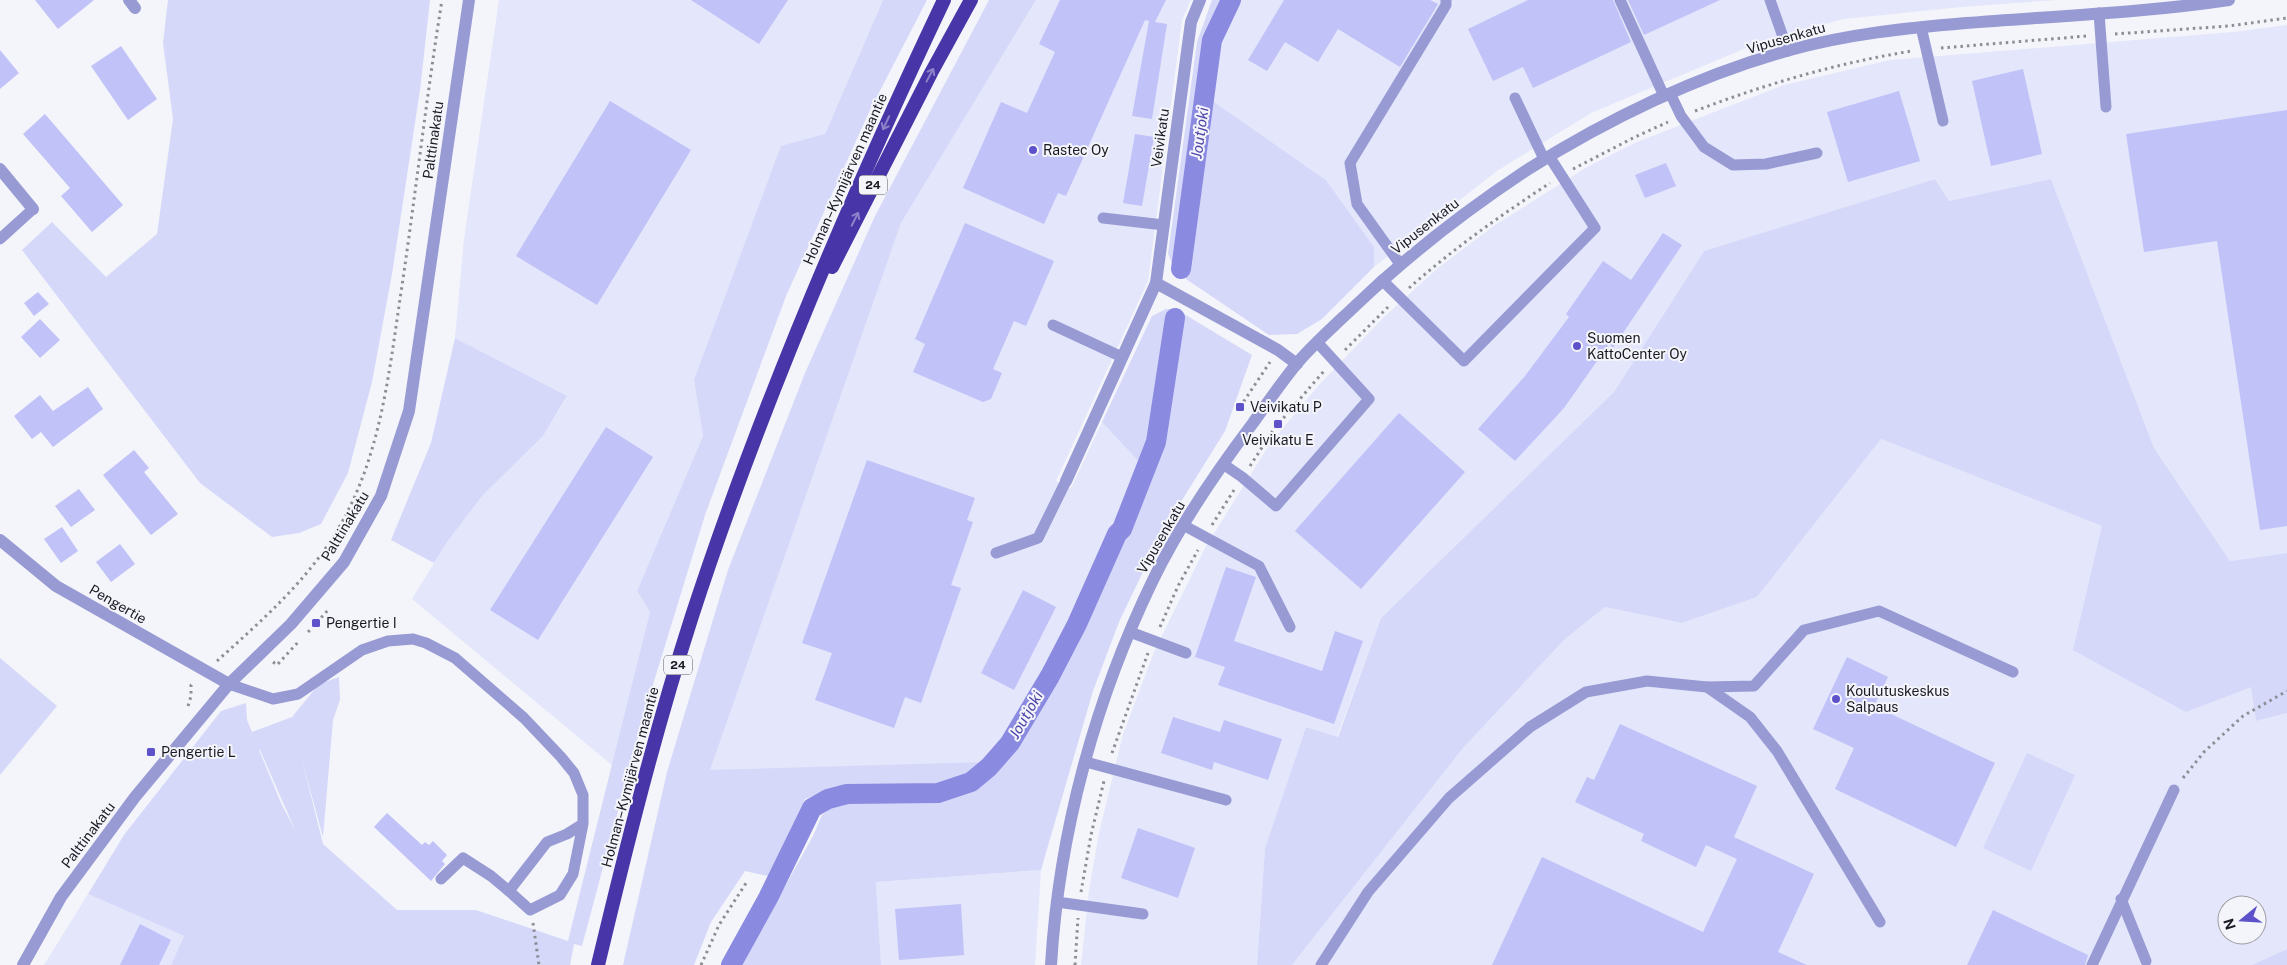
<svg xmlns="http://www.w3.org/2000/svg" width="2287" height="965" font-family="'Public Sans',sans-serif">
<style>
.built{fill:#e4e6fb;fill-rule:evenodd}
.green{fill:#d5d8f9;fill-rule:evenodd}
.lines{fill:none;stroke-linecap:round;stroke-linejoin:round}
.canal{stroke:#8b8ae1;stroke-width:20}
.building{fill:#c0c2f8}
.path{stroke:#8d8d95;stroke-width:3;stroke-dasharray:2.5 4;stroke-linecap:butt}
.service{stroke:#989ad4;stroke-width:11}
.minor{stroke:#989ad4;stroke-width:12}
.tertiary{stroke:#989ad4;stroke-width:12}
.trunk{stroke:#4836a8;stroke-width:14}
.oneway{stroke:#8d82c9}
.poi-dot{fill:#5e52ca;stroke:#f4f5fa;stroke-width:2}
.labels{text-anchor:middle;stroke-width:4;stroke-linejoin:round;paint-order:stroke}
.shield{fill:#f4f5fa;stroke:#5b5c64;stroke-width:1}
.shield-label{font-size:12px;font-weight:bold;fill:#1a1a24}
.street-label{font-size:14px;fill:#1a1a24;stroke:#f4f5fa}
.poi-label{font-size:14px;fill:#1a1a24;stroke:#f4f5fa;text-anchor:start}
.water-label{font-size:15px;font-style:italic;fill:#4d43a8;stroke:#f4f5fa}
</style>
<rect width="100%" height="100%" fill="#f4f5fa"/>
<g class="built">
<path d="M499,0H883L825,134L694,380L703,436L637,591L650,612L613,766L412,599L447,542L483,495L543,436L567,397L455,338L464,239Z"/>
<path d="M1036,0H1191L1182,20L1148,281L1056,481L1071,488L1102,422L1141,464L1125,505L1064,637L1024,710L1000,745L981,762L709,771L901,223Z"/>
<path d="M1236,0H2057L1962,7L1843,19L1758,43L1591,113L1497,171L1374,267V247L1326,180L1210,99L1216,42Z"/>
<path d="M2287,25V553L2230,561L2154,448L2051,179L1949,201L1935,179L1704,251L1614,392L1381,618L1337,737L1306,727L1265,848L1257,965H1081L1089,890L1099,833L1123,734L1154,652L1205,548L1269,445L1318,386L1384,317L1438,268L1495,225L1587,167L1637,142L1784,85L1890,60L2233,32Z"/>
<path d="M1881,439L2102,526L2251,686L2256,721L2287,713V949L2252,965H1292L1463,748L1564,640L1605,607L1682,623L1757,597ZM2227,905H2257V935H2227Z"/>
<path d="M1041,870L1035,965H881L876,882Z"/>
<path d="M88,894L184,936L171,965H44Z"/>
</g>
<g class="green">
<path d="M168,0H430L420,90L392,274L372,382L348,473L321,524L299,533L272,537L200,483L22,250L52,222L106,277L157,234L173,119L163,43Z"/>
<path d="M883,0H927L870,110L786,296L705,515L644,714L582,946L574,944L570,965H171L184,936L88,894L124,835L221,711L246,703L247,720L252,732L292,717L319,684L339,677L340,700L333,720L323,837L302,760L323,844L397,910H476L568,941L650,612L637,591L703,436L694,380L781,146L825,134ZM259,750H260L296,832L281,803Z"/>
<path d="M989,0H1036L901,223L710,770L981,762L966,774L938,787L841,788L828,790L805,799L768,876L745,871L711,922L694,965H623L667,772L728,570L805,373L875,216Z"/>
<path d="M1212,0H1226L1209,40L1177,274L1168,254L1197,42Z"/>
<path d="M1210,99L1326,180L1374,247V267L1322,319L1297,334L1269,335L1186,279Z"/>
<path d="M1935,179L1949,201L2051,179L2154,448L2230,561L2287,553V713L2256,721L2251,687L2186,712L2073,650L2102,526L1881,439L1757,597L1682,623L1605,607L1564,640L1463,748L1292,965H1257L1265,848L1306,727L1338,737L1381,618L1614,392L1704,251Z"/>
<path d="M1166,309H1171C1164,361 1163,416 1141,464L1102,422L1152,316Z"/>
<path d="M1184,314L1252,355L1225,431L1161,534L1119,622L1093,691L1041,870L876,882L881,965H741L813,836L822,815L838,803L859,801H941L973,790L1009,756L1060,673L1118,554L1158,464Z"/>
<path d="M455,338L567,396L543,436L483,495L447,542L434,563L391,540L431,443Z"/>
<path d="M0,658L57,706L0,775Z"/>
<path d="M2027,753L2075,775L2031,871L1983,848Z"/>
<path d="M2287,949V965H2252L2254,964Z"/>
</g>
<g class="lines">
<g class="canal">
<path d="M1181,269L1212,40L1231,0"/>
<path d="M731,965L768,898L812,808L828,799L847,794L938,793L971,782L989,767L1010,743L1050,676L1077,624L1117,534L1122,529L1156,442L1175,318"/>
</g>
</g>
<g class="building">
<path d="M35,0H94L58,29Z"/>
<path d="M691,0H788L759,44Z"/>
<path d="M1060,0H1166L1155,22L1167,24L1152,119L1132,116L1149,21L1145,20L1066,196L1058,193L1044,224L963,188L1001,102L1027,113L1055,52L1039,44Z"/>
<path d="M1284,0H1430L1438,4L1400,67L1338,29L1318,62L1285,42L1267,71L1248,60Z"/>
<path d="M1528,0H1613L1631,42L1533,88L1523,67L1493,81L1468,29Z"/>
<path d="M1628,0H1720L1644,35Z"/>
<path d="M121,46L157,99L128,120L91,66Z"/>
<path d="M0,50L19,73L0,89Z"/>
<path d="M2023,69L2042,154L1991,166L1972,81Z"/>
<path d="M1899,91L1920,161L1848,182L1827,112Z"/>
<path d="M610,101L691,150L597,305L516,256Z"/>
<path d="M2287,110V526L2260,530L2217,241L2144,252L2126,134Z"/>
<path d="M45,114L123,205L92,232L61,196L70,188L23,134Z"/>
<path d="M1135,134L1154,137L1142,206L1123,203Z"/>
<path d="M1666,163L1676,186L1645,198L1635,175Z"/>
<path d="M965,223L1054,261L1026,326L1014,321L993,369L1002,373L991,399L983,402L913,372L925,344L915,339Z"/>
<path d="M1663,233L1682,245L1613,348L1609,344L1564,408L1515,461L1478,429L1525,376L1569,317L1566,314L1603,261L1631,280Z"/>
<path d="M38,292L49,304L34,316L24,303Z"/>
<path d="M40,319L60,340L40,358L21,337Z"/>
<path d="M88,387L103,409L53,447L41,432L32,439L14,416L40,395L53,411Z"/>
<path d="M1399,413L1465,472L1361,589L1295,531Z"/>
<path d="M606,427L653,457L538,640L490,610Z"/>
<path d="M134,450L149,468L144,472L178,514L151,535L103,475Z"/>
<path d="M867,460L975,498L967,520L973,522L951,585L961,588L921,703L905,697L894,728L815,700L832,653L802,643Z"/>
<path d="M79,489L95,510L71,527L55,506Z"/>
<path d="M62,527L78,551L61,563L44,539Z"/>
<path d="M120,544L135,564L111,582L96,562Z"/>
<path d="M1226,567L1256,577L1234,641L1322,671L1335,631L1363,641L1334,724L1218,685L1225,667L1195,657Z"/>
<path d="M1023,590L1056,607L1014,690L981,673Z"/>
<path d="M1847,657L1888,677L1874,706L1995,763L1956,847L1835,789L1854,748L1813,729Z"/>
<path d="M1173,717L1220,732L1224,720L1282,739L1268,780L1214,762L1212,770L1161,753Z"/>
<path d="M1620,724L1757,786L1734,837L1814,874L1778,952L1807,965H1492L1542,857L1703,932L1737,859L1706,845L1696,867L1641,841L1644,834L1575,802L1587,777L1594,780Z"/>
<path d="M387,813L422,845L425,842L429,845L433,841L447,855L442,861L445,864L431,881L374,827Z"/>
<path d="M1138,828L1195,848L1178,898L1121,878Z"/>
<path d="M961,904L964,955L899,960L895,909Z"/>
<path d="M1993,910L2088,955L2085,965H1967Z"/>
<path d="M140,924L171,940L159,965H120Z"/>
</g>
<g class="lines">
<g class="path">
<path d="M2115,34L2229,26L2287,18"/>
<path d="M1941,48L2087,36"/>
<path d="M1695,111C1766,84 1837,63 1912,51"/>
<path d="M1573,169L1635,137L1668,122"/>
<path d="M1409,288C1453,249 1501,215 1550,183"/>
<path d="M1345,350L1388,307"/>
<path d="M1240,407L1270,362"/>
<path d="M1250,466L1274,429L1324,371"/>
<path d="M1212,525L1234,490"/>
<path d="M1160,627L1178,586L1198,550"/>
<path d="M308,632L329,609"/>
<path d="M217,661C260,622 304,584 335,534C379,463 388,381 400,299C415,200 426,99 442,0"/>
<path d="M273,662L277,665L300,640"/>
<path d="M188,706L191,696V685L194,682"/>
<path d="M1112,753L1148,653"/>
<path d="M2183,778L2204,752L2243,716L2287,691"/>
<path d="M1081,892L1091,835L1104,781"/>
<path d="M533,923L539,965"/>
<path d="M701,965L719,925L748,880"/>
<path d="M1075,965L1078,918"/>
</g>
<g class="service">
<path d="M1620,0L1664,96"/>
<path d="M1770,0L1788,51"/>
<path d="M2099,13L2106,107"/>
<path d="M1921,27L1943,121"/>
<path d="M1670,93L1681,116L1704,147L1733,165L1766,164L1817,153"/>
<path d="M1515,98L1544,159"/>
<path d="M1103,218L1164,225"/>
<path d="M0,239L33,209"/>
<path d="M1400,264L1357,204L1350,163L1446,5V0"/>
<path d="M1382,280L1464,361L1595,228L1549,156"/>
<path d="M1053,325L1122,357"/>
<path d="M1223,464L1242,477L1276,506L1369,399L1317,342"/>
<path d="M1183,525L1259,566L1290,627"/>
<path d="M996,553L1038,538L1066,481"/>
<path d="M1130,632L1186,653"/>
<path d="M229,684L273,699L298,694L362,650L388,641L413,639L426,643L455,658L524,718L561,757L574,773L583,795V824L573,874L560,895L530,910L509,891L547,842L567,834L583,824"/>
<path d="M1707,687L1754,686L1804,630L1879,611L2013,672"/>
<path d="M1086,762L1226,800"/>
<path d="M441,879L463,858L491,876L509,891"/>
<path d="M2121,899L2146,961"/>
<path d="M1057,902L1143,914"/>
<path d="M1321,965L1368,892L1449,798L1530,727L1586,692L1647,681L1707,687L1750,717L1777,751L1880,922"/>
<path d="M2092,965L2174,790"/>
</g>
<g class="minor">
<path d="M129,0L135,8"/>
<path d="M0,169L33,209"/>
<path d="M1156,283L1191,22L1200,0"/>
<path d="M1066,481L1156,283L1278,350L1297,364"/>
<path d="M0,540L56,586L229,684"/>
</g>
<g class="tertiary">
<path d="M23,965L61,897L135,797L229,684L291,624L344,562L381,496L409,411L469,0"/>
<path d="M1051,965C1059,832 1095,700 1153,580C1180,524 1216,472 1253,423C1268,402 1283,380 1299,361C1316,342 1335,325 1354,307C1407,256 1465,211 1527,170C1608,119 1697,76 1790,50C1848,34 1906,28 1966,23C2054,16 2142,13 2229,0"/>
</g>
<g class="trunk">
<path d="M832,267L931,73L971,0"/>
<path d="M598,965C626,848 655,731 692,616C761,405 849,200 944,0"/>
</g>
</g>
<defs><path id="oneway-shaft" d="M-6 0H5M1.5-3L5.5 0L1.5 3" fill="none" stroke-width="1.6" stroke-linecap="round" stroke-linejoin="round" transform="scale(1.25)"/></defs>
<g class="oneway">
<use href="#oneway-shaft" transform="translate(930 75) rotate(-62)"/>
<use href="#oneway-shaft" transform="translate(886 123) rotate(115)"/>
<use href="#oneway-shaft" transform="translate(855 219) rotate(-63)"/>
</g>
<g class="poi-dot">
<circle cx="1033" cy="150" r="5"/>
<circle cx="1577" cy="346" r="5"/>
<rect x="1235" y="402" width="10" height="10" rx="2.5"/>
<rect x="1273" y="419" width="10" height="10" rx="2.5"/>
<rect x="311" y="618" width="10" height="10" rx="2.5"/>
<circle cx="1836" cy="699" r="5"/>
<rect x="146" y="747" width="10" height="10" rx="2.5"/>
</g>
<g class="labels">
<g class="shield">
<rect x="859" y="175.5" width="28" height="19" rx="4"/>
<rect x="664" y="655.5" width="28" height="19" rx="4"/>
</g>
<g class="shield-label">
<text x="873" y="189">24</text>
<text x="678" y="669">24</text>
</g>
<g class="street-label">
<text transform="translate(1786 38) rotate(-16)" y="5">Vipusenkatu</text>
<text transform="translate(1160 138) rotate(-82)" y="5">Veivikatu</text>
<text transform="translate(433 140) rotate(-82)" y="5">Palttinakatu</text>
<text transform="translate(845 179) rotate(-66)" y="5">Holman–Kymijärven maantie</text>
<text transform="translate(1425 226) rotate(-38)" y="5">Vipusenkatu</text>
<text transform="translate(345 526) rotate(-59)" y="5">Palttinakatu</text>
<text transform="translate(1161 537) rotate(-60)" y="5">Vipusenkatu</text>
<text transform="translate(118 604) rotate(30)" y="5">Pengertie</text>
<text transform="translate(630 777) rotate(-75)" y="5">Holman–Kymijärven maantie</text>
<text transform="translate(88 835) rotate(-53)" y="5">Palttinakatu</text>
</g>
<g class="poi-label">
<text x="1043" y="155">Rastec Oy</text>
<text x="1587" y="343">Suomen<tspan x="1587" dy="16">KattoCenter Oy</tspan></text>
<text x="1250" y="412">Veivikatu P</text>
<text x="1278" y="445" text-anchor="middle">Veivikatu E</text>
<text x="326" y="628">Pengertie I</text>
<text x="1846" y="696">Koulutuskeskus<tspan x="1846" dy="16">Salpaus</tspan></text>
<text x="161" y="757">Pengertie L</text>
</g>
<g class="water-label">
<text transform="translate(1200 133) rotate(-82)" y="5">Joutjoki</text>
<text transform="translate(1026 715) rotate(-60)" y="5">Joutjoki</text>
</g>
</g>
<g transform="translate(2242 920) rotate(252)"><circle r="24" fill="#f4f5fa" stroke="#9d9da4"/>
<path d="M0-4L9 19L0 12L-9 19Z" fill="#5e52ca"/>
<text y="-8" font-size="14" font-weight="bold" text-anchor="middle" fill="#1a1a24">N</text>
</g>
</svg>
